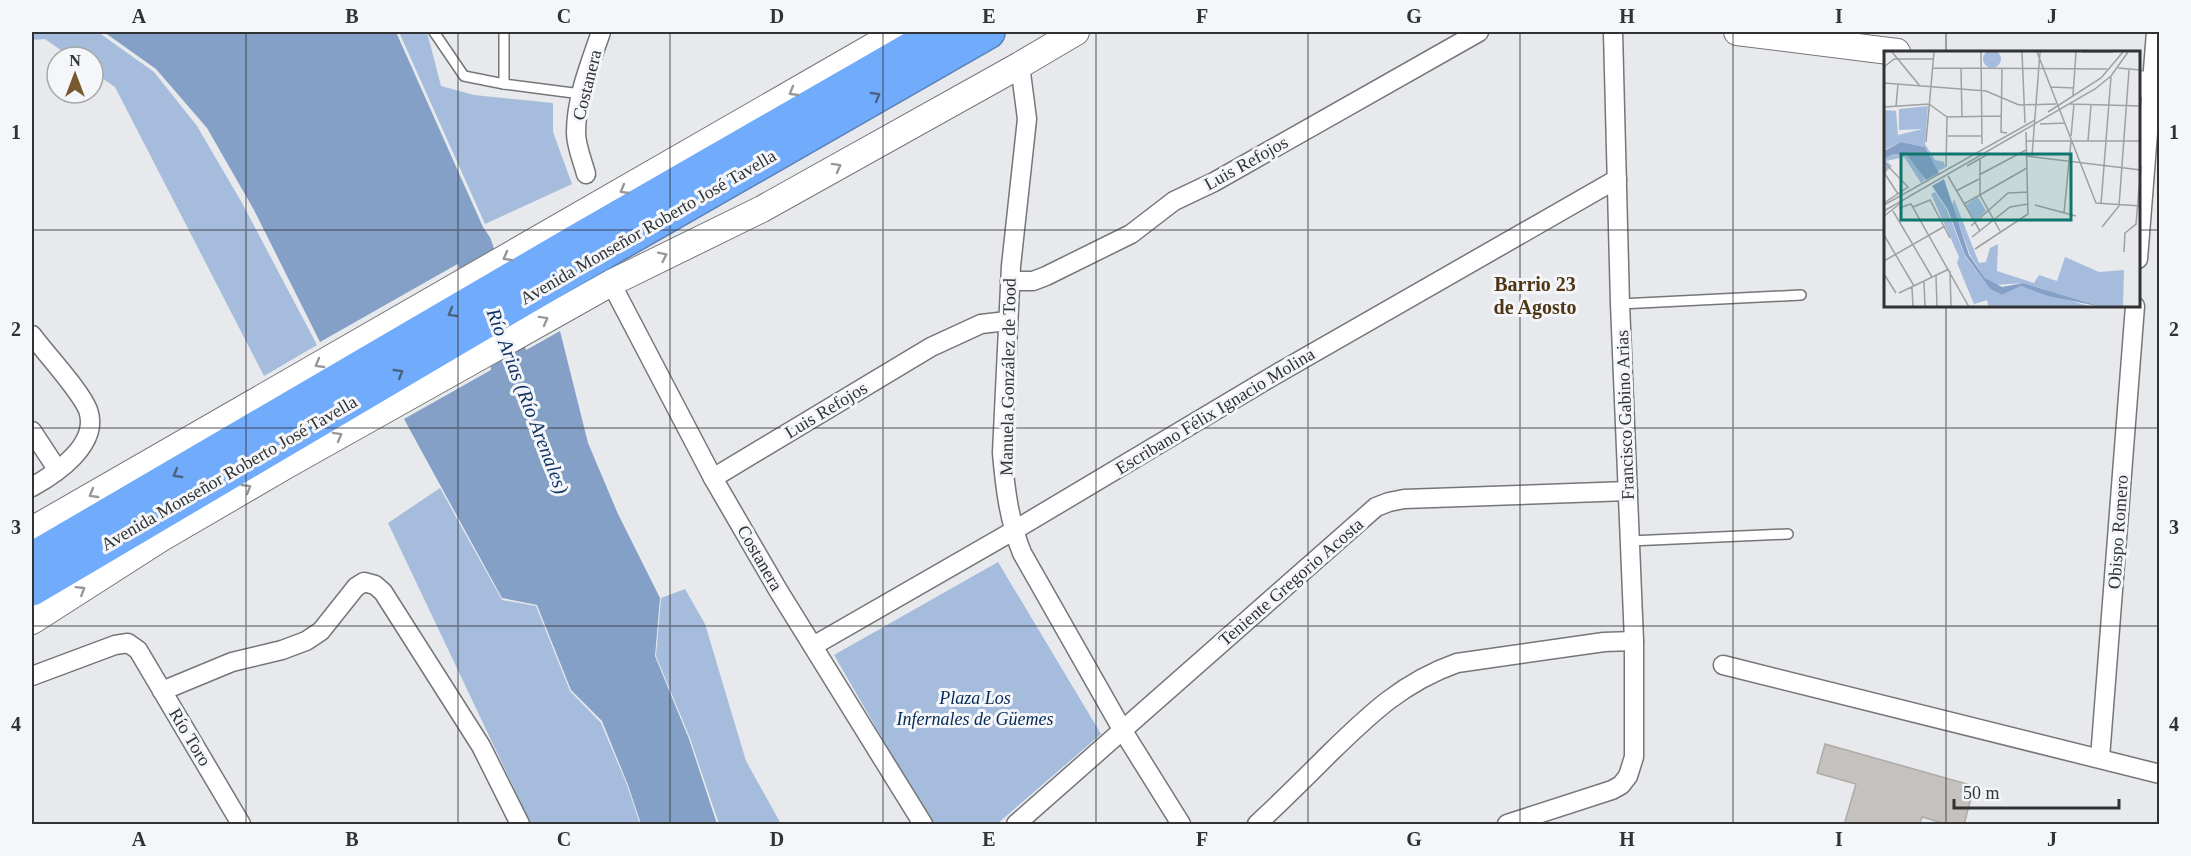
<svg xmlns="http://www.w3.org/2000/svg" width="2191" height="856" font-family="'Times New Roman',serif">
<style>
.green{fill:#a5bcdc}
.water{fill:#84a0c7}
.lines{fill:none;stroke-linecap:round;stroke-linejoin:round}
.river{stroke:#84a0c7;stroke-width:39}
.building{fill:#c4c1be;stroke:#adaba8;stroke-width:1.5}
.lane-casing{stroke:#747679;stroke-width:12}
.street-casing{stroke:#747679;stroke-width:21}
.secondary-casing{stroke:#747679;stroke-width:28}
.highway-casing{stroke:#5b81b6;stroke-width:36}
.lane{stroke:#fff;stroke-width:9}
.street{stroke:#fff;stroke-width:18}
.secondary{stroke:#fff;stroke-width:26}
.highway{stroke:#71abfc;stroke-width:33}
.oneway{stroke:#989899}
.oneway2{stroke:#4b6283}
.grid{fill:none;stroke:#313233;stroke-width:1.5;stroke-opacity:0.55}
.labels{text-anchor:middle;stroke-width:6;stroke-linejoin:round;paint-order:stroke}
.street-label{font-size:18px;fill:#313233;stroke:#f4f6f9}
.park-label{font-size:18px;font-style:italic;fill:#032857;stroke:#f4f6f9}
.neighbourhood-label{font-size:20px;font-weight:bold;fill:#4e3513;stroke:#f4f6f9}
.water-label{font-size:20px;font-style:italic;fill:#0f3465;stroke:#f4f6f9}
.inset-road{fill:none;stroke:#9ea0a2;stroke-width:1.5}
.view{fill:#0f766e;fill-opacity:0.15;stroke:#0f766e;stroke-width:3}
.inset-edge{fill:none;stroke:#313233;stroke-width:3}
.neatline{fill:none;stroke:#313233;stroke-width:2}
.grid-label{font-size:20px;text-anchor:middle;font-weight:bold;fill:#313233}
</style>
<rect width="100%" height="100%" fill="#e7e9ec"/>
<g class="green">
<path d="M32,32H98L154,72L197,126L242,203L317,345L264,376L115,87L93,72V57H71L45,39L32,40Z"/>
<path d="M399,32H427L441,86L474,95L553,103V132L572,184L485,224Z"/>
<path d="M440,488L502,600L536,606L570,691L601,723L627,785L640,824H531L388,523Z"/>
<path d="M998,562L1101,734L997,824H932L834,655Z"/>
<path d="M685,589L705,624L746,761L781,824H719L690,738L656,656L661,598Z"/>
</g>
<g class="water">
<path d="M104,32H396L491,245L320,342L254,210L207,128L156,69Z"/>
<path d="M560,331L588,443L618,514L660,598L655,656L689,739L717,824H641L628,785L602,721L571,690L537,605L502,598L404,419Z"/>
</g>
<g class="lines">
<path class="river" d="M447,210L473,247L515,380L528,410"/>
</g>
<path class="building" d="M1825,744L1974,786L1964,825H1949L1922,817L1919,825H1844L1856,784L1817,773Z"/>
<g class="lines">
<g class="lane-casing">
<g id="lane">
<path d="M434,32L464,76L504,84L581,94"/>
<path d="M504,32V84"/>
<path d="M1620,304L1801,295"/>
<path d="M1630,541L1788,534"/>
</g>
</g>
<g class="street-casing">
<g id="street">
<path d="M1020,65L1027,119L1011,266L1002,453C1005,487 1009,521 1022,553L1123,731L1181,824"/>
<path d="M586,174C583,162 576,146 576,133C576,98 590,64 601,32"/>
<path d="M2138,259L2156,32"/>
<path d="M1010,281H1033L1046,276L1131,234L1174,201L1214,182L1479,32"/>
<path d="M611,283L713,478L778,590L923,824"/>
<path d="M32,335C46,354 80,390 88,410C100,444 57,473 32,487"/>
<path d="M32,431L57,469"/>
<path d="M713,478L931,347L981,324L1007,321"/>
<path d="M813,646L1013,531L1273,376L1617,179"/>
<path d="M1723,665L2160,774"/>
<path d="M32,676L115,645L128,643L138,650L241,824"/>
<path d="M162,691L232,662L282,650L306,641L321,631L356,587L364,582L375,585L383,592L481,746L520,824"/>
<path d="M2100,758L2135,306"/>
<path d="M1016,824L1376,507L1389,502L1404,499L1628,491"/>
<path d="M1257,824C1282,801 1306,777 1330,753C1370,714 1403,682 1457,663L1604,642L1634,641"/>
<path d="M1507,824L1612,790L1621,785L1628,776L1634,757V641L1620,304L1613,32"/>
</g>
</g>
<g class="secondary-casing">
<g id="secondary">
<path d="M1737,32L1897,52"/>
<path d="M2138,84L2160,87"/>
<path d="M32,530L898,32"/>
<path d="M32,621L160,539L287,465L611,283L762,209L1020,65L1076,32"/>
</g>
</g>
<g class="highway-casing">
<g id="highway">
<path d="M32,559L575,242L940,32"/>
<path d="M32,589L588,261L988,32"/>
</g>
</g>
<use href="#lane" class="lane"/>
<use href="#street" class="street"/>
<use href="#secondary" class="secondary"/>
<use href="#highway" class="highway"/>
</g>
<defs><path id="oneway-chevron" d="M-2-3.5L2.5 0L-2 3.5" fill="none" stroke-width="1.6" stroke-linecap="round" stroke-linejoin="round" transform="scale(1.5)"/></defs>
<g class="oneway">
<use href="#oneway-chevron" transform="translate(793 92) rotate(150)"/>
<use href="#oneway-chevron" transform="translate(837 167) rotate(-29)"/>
<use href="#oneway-chevron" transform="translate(624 190) rotate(150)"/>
<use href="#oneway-chevron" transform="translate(663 256) rotate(-26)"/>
<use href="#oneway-chevron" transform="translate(507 257) rotate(151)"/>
<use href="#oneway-chevron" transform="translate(544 320) rotate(-29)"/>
<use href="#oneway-chevron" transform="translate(319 364) rotate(150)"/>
<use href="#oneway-chevron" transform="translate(338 436) rotate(-29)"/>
<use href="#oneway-chevron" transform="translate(247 488) rotate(-31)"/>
<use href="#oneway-chevron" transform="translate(93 494) rotate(150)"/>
<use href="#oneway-chevron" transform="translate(81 590) rotate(-32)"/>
</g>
<g class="oneway2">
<use href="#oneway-chevron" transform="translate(876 96) rotate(-30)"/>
<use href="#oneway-chevron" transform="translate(452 313) rotate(150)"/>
<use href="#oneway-chevron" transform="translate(399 373) rotate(-31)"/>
<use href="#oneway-chevron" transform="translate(177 474) rotate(150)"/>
</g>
<path class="grid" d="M246,32V824M458,32V824M670,32V824M883,32V824M1096,32V824M1308,32V824M1520,32V824M1733,32V824M1946,32V52M32,230H1885M2138,230H2160M1946,306V824M32,428H2160M32,626H2160"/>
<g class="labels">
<g class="street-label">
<text transform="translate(587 85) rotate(-76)" y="6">Costanera</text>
<text transform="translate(1246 163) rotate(-29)" y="6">Luis Refojos</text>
<text transform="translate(648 227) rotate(-30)" y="6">Avenida Monseñor Roberto José Tavella</text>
<text transform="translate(1008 377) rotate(-89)" y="6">Manuela González de Tood</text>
<text transform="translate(826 410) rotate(-31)" y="6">Luis Refojos</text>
<text transform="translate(1215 411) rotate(-31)" y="6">Escribano Félix Ignacio Molina</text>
<text transform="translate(1625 415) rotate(-92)" y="6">Francisco Gabino Arias</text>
<text transform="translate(229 473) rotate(-30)" y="6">Avenida Monseñor Roberto José Tavella</text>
<text transform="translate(2118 532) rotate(-86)" y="6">Obispo Romero</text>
<text transform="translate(760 558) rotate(60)" y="6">Costanera</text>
<text transform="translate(1291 582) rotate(-41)" y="6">Teniente Gregorio Acosta</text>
<text transform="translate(190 737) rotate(59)" y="6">Río Toro</text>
</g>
<g class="park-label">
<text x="975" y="704">Plaza Los<tspan x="975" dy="21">Infernales de Güemes</tspan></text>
</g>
<g class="neighbourhood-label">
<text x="1535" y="291">Barrio 23<tspan x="1535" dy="23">de Agosto</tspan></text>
</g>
<g class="water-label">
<text transform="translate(528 401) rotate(69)" y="7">Río Arias (Río Arenales)</text>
</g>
</g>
<g transform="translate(1884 51)">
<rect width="256" height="256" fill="#e7e9ec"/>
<path d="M99 8a9 9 0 1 1 18 0a9 9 0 1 1-18 0ZM44,55L41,93L51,109L60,111L61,117L54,120L41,96L17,91L0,99V59L12,60L14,84L39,78L15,79V58ZM9,103L23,104L29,108L41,129L37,132L20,106L2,110L8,115L0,123V108ZM51,141L63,159L81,205L106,238L118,244L137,235L208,256H105L103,249L90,253L73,212L75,206L47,143ZM94,146L102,160L91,170L82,154ZM70,148L95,212L102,211L106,197L114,193L113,220L150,232L155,224L173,230L181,206L215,221L240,219L239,256H218L139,232L111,234L101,227L86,204L68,154Z" fill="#a5bcdc"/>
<path d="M17,91L41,96L55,122L42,129L23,104L9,103L0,108V100ZM60,128L85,204L101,227L118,236L139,232L218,256L164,245L137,235L118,244L106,238L81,204L64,159L48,135Z" fill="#84a0c7"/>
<path class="inset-road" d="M8,1L36,35M97,1L98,93M138,1L141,72M153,1L212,152L257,155M198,1H229M0,16L10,8H49M48,17L223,18M234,17L257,19M77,18L78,66M118,18L117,81L123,82M0,32L102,40L135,54L172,53M167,36L190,37M189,44L192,1M45,53L63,66L117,65M186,53L257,55M12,55L14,33M0,56L45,53M164,61L217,27L239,1M156,73L181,72M64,85H98M187,85L190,53M142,90H257M204,90L207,54M42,91L50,1M142,105L257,119M148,105L156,1M96,108V144L116,180M83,115L106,102M2,116L1,123L14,143M62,116L63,66M95,124L142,99M64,125L96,180M72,140L95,128M0,152L24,136L1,112M80,153L143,117M217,153L227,26M0,154L151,69M151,154L192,165M29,156L46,149L66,187M15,157L27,153L85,256M0,160L211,38L227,25L244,1M9,160L48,226M180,162L187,90M0,165L17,152M87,175L124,142L144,141M218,176L235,155L245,19M0,184L30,235M88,186L126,156L144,153M91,198L144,163L142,81M240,201L241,182L252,173L257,115M0,210L61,175M66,220L67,256M0,223L12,242M52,225L53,256M40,231L41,256M28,236L29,256M15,242L65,218"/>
<path class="view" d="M17,103H187V169H17Z"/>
<rect width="256" height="256" class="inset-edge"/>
</g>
<rect width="2191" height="856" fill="none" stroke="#f4f6f9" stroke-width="66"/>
<g transform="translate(75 75)"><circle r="28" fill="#f4f6f9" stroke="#a6a8aa" stroke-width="1.5"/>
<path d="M0-4.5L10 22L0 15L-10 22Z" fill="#79582f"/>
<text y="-9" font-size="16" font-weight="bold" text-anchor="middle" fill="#313233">N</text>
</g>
<path d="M1954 799v9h165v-9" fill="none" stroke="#313233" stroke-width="3"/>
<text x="1963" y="799" font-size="18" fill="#313233" stroke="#f4f6f9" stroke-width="4.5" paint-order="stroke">50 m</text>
<rect x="33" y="33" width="2125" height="790" class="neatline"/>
<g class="grid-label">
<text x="139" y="23">A</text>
<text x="352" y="23">B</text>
<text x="564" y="23">C</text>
<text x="777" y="23">D</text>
<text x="989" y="23">E</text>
<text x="1202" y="23">F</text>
<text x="1414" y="23">G</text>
<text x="1627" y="23">H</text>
<text x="1839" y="23">I</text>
<text x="2052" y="23">J</text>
<text x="16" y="139">1</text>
<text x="2174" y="139">1</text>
<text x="16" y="336">2</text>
<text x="2174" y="336">2</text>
<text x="16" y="534">3</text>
<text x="2174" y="534">3</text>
<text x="16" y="731">4</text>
<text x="2174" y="731">4</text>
<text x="139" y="846">A</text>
<text x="352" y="846">B</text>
<text x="564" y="846">C</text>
<text x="777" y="846">D</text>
<text x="989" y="846">E</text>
<text x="1202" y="846">F</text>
<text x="1414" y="846">G</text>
<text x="1627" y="846">H</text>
<text x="1839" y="846">I</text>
<text x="2052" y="846">J</text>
</g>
</svg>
